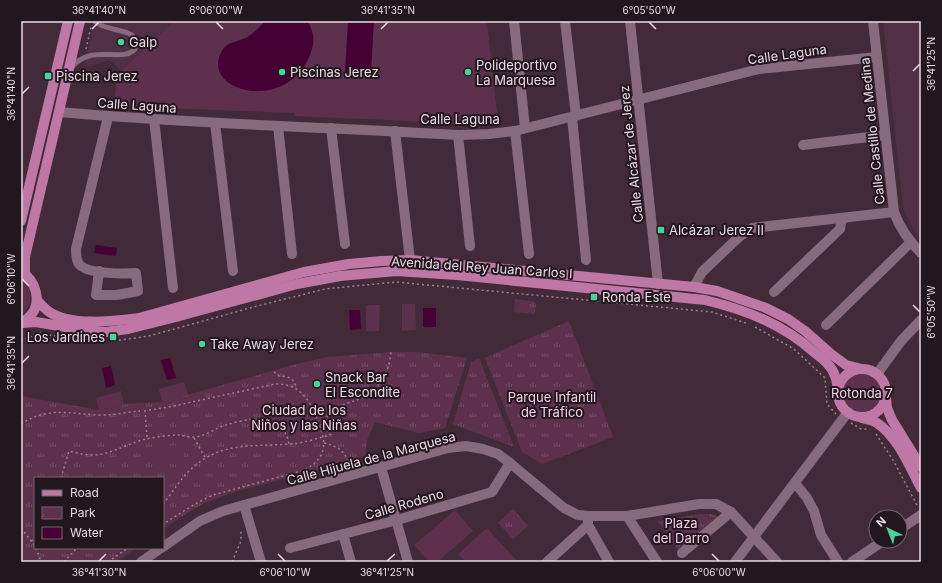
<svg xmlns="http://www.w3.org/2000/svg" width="942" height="583" font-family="Inter,sans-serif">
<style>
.built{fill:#4f3044}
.park{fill:url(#park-tufts)}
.garden{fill:#5d314d}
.water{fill:#450133}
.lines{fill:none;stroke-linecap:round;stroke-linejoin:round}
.path{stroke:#988390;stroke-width:1.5;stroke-dasharray:2 3;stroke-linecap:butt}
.service{stroke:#876a7b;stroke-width:5}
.minor{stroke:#876a7b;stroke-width:10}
.tertiary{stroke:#876a7b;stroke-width:10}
.primary{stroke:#bf78a5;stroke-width:10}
.ticks{fill:none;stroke:#ebdae4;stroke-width:1.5}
.poi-dot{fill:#4ad49c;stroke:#22171e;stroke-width:1.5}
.labels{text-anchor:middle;stroke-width:4;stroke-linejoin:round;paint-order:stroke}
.poi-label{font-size:13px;fill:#ebdae4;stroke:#22171e;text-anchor:start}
.street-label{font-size:13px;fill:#ebdae4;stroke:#22171e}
.park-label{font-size:13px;fill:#f8cee6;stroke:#22171e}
.neatline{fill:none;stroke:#ebdae4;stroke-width:1.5}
.ticks-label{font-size:10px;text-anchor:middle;fill:#ebdae4}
</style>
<defs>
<pattern id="park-tufts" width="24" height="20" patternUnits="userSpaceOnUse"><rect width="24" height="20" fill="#5d314d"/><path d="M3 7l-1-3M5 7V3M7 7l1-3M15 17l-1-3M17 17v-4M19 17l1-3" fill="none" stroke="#744e66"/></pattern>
</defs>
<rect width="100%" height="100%" fill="#432a39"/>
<g class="built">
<path d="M95,21H178L171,24L121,70L109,60L91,66H84Z"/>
<path d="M883,21H921V238L916,233L908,220L903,207Z"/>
</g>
<g class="park">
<path d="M515,299L536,302L535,314L514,312Z"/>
<path d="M569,321L613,437L542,464L522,452L485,358Z"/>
<path d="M391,352H416L467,358L445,428L419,433L375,422L367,440L365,457L231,493L205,503L187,513L163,529V478H35V548H136L115,562H21V396L99,410L124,404L162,402L293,365L327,357Z"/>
<path d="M479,358L514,447L453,424L471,362Z"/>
<path d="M513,509L528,526L513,539L498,523Z"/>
<path d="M700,514H711L719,517L679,551L658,521Z"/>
</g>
<g class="garden">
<path d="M178,21H487L498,122L483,123H455L295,116L294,113L114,106L117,74L171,24Z"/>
<path d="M21,279C34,289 33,305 21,316Z"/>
<path d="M402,304H415L416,330L402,331Z"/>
<path d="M366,305H380L379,331H366Z"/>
<circle cx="862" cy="393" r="19"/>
<path d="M184,382L188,395L162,402L159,389Z"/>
<path d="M121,391L124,404L99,410L96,398Z"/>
<path d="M183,445L185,463L156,465L155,447Z"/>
<path d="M202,469L212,483L203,489L193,476Z"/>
<path d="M455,510L473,531L437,562H429L414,545Z"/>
<path d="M487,528L518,562H466L458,554Z"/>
</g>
<g class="water">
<path d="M265,21H307C315,32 315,43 310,55C286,116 196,90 223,49C228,41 239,42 247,37C254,33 260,27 265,21Z"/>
<path d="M348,21H374L371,73L345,72Z"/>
<path d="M96,245L117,248L116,256L94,253Z"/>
<rect x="423" y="308" width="13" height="19"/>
<path d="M349,310H360L361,329L350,330Z"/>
<path d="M170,358L176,378L167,380L161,360Z"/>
<path d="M111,366L115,385L106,388L102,368Z"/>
</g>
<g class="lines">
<g class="path">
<path d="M86,49L91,27"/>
<path d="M755,327L794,349L825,378L827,404L836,414"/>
<path d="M21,341L40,333L73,340L91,341"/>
<path d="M114,341L149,336L257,306L325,289L396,282L712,312L746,323"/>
<path d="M274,372L279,376C288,376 296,379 296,389"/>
<path d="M145,410L147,438"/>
<path d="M149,410L169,407L275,384C282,384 290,385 296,389C305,394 313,407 316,416C325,440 331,454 305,470L213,495L195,504L163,524"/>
<path d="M851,423L861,429H868"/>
<path d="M21,424C50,405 73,415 103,415C115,415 128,412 140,411"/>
<path d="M321,425C326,418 332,410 341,406C348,402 356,401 364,397C382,386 389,372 391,352"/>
<path d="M876,434L893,460L918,507"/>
<path d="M194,438L206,459"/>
<path d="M324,443C336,446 344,449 348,462"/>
<path d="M61,478L69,451C77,453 85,455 93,455C109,455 129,443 146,439C156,437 169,435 179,435C184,435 190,438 195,437C206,436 215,428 226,425C249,418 283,411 289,444"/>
<path d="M163,504C173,492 180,479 192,468C223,441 253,447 290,444C304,443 319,438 332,434"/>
<path d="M21,512L22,511"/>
<path d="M21,528L35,546"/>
<path d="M31,541L35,538"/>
<path d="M36,548L41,562"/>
<path d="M64,562L77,548"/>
<path d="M108,562L128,548"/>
<path d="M232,562L241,541V530"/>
</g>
<path class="service" d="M71,68C92,42 122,64 135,49L136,40C131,28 106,32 94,21"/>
<g class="minor">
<path d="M514,21L525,128"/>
<path d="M565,21L576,116"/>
<path d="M630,21L658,284"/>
<path d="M873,21L894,212C900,229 909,241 921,253"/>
<path d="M59,112C192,124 325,127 458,135L489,134L515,131L759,69L877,57"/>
<path d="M572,117L586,260"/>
<path d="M154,119L173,288"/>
<path d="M215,123L233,271"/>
<path d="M278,126L292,254"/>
<path d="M331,128L345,244"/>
<path d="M395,131L410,260"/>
<path d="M515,131L529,254"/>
<path d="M458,135L470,246"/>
<path d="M803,145L885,135"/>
<path d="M99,271L96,295H117L138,291L136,273C124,274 86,274 79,264C76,260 76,254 76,249L108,117"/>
<path d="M694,287L702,272L739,237L752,228L894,212"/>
<path d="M774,292L840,229L842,218"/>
<path d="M826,325L911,242"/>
<path d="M877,374L901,341L921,320"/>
<path d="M381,467L408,562"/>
<path d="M795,483L807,498L814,511L821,535L838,562"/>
<path d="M244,505L261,562"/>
<path d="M627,516L657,562"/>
<path d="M588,525L609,562"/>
<path d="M900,529L921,515"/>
<path d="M343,534L351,562"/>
<path d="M290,548L397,520L492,492L510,463"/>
<path d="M682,553L731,512"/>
<path d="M547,562L588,525V516"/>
<path d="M735,562L848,412"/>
<path d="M852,562L883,541"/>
</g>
<g class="tertiary">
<path d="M163,547L200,521L223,511L448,448L466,446L483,449L498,454L510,463L564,508L578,515L588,516H627L699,504H716L731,512L777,562"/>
<path d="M141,562L161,548"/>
</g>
<g class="primary">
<path d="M21,221L68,21"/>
<path d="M21,272C36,280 42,302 31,315C28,319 24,321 21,323"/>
<path d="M25,275V257L80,21"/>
<path d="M37,300C40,304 44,308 48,311C69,327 115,321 139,318L304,272L349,264L381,261L410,260L694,287L717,291L766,308L788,319L805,331L831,354L846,365L862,369"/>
<path d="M22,323L36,322L83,330L106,332L128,329L176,317L297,284L340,276L396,271L457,275L705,300C746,310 783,324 815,353C823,359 832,366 835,376C837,380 837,386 838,391"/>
<circle cx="862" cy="393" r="24"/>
<path d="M886,398L887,408L892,420L921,467"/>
<path d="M862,418C867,419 873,420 877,423C897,436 910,467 921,488"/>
</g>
</g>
<path class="ticks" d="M216,22L223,29M649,22L656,29M92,29L99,22M381,29L388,22M913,71L920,64M22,94L29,87M22,279L29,286M913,305L920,312M22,363L29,356M278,554L285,561M712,554L719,561M99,561L106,554M387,561L395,554"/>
<g class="poi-dot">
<circle cx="121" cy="42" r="4"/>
<circle cx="282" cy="72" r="4"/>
<circle cx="468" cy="72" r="4"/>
<rect x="44" y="72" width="8" height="8" rx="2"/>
<rect x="657" y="226" width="8" height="8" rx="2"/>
<rect x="590" y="293" width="8" height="8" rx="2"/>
<rect x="109" y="333" width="8" height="8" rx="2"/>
<circle cx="202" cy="344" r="4"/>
<circle cx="317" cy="384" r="4"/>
</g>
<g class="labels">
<g class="poi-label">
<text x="129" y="47">Galp</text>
<text x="476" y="70">Polideportivo<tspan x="476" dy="15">La Marquesa</tspan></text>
<text x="290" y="77">Piscinas Jerez</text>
<text x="56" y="81">Piscina Jerez</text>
<text x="669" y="235">Alcázar Jerez II</text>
<text x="602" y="302">Ronda Este</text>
<text x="105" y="342" text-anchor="end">Los Jardines</text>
<text x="210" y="349">Take Away Jerez</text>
<text x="325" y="382">Snack Bar<tspan x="325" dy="15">El Escondite</tspan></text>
</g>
<g class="street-label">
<text transform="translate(787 54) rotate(-8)" y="5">Calle Laguna</text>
<text transform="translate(137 105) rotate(4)" y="5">Calle Laguna</text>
<text x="460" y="124">Calle Laguna</text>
<text transform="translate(872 131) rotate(-96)" y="5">Calle Castillo de Medina</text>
<text transform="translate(631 154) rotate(-96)" y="5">Calle Alcázar de Jerez</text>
<text transform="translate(482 267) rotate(4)" y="5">Avenida del Rey Juan Carlos I</text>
<text transform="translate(371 458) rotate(-15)" y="5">Calle Hijuela de la Marquesa</text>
<text transform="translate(404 504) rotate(-16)" y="5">Calle Rodeno</text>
</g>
<g class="park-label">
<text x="862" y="398">Rotonda 7</text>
<text x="552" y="402">Parque Infantil<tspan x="552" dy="15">de Tráfico</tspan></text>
<text x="304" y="415">Ciudad de los<tspan x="304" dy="15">Niños y las Niñas</tspan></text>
<text x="681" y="528">Plaza<tspan x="681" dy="15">del Darro</tspan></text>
</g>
</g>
<rect width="942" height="583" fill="none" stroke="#22171e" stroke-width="44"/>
<rect x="34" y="477" width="130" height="72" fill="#22171e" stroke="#72656d"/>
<rect x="42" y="490" width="20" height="6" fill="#bf78a5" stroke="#72656d"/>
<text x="70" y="497" font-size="12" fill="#ebdae4">Road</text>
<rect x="42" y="507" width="20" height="12" fill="url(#park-tufts)" stroke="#72656d"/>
<text x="70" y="517" font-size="12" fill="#ebdae4">Park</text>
<rect x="42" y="527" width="20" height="12" fill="#450133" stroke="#72656d"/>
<text x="70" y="537" font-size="12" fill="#ebdae4">Water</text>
<g transform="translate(888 529) rotate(317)"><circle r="19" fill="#22171e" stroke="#72656d"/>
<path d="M0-3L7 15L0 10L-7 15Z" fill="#4ad49c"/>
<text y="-6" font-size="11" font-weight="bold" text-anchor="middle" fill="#ebdae4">N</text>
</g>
<rect x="22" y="22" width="898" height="539" class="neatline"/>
<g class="ticks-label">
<text x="99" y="14">36°41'40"N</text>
<text x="216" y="14">6°06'00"W</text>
<text x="388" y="14">36°41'35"N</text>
<text x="649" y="14">6°05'50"W</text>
<text transform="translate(931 64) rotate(-90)" y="4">36°41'25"N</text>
<text transform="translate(11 94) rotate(-90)" y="4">36°41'40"N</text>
<text transform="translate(11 279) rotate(-90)" y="4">6°06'10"W</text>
<text transform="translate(931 312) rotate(-90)" y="4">6°05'50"W</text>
<text transform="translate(11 363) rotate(-90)" y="4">36°41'35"N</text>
<text x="99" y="576">36°41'30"N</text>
<text x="285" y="576">6°06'10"W</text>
<text x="387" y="576">36°41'25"N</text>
<text x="719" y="576">6°06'00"W</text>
</g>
</svg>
